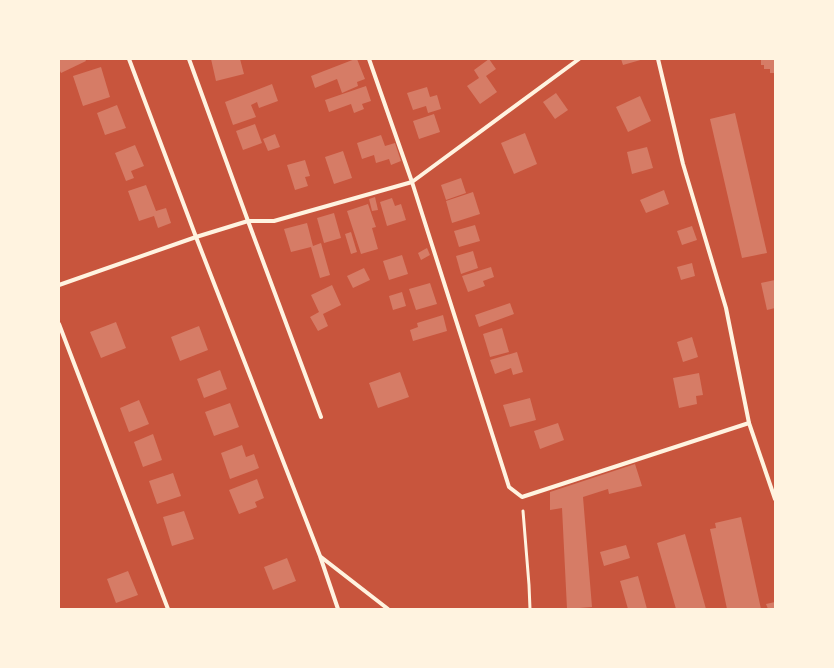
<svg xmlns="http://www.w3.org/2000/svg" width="834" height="668" font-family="'PT Sans Narrow',sans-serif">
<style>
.building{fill:#d67c66}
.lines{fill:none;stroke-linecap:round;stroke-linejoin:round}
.service{stroke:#fff3e0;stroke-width:3}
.minor{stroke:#fff3e0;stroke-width:4}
</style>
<rect width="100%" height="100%" fill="#c8553d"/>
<g class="building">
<path d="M59,59H85L86,61L61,73L59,69Z"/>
<path d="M211,59H240L244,74L216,81Z"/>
<path d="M355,59H357L365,79L357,82L358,86L342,93L337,79L315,88L311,76Z"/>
<path d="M489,59L496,69L486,76L497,92L480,104L467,86L479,78L474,70Z"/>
<path d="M621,59H644L623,65Z"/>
<path d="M761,59H775V73H770V69H764V65H761Z"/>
<path d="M101,67L110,97L83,106L73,76Z"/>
<path d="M272,84L278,101L259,108L257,102L251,105L256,117L233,125L225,102Z"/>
<path d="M366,86L371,101L362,104L364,109L354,113L351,104L329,112L325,100Z"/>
<path d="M427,87L430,97L437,95L441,109L428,113L426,106L413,110L407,93Z"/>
<path d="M556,93L568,110L555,119L543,102Z"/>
<path d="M640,96L651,121L628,132L616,107Z"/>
<path d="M117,105L126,128L105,135L97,113Z"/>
<path d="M735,113L767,253L742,258L710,119Z"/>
<path d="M434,114L440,132L419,139L413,121Z"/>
<path d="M255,124L262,143L243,150L236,131Z"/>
<path d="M525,133L537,164L514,174L501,143Z"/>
<path d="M275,134L280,147L268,151L263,139Z"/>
<path d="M381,135L385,146L395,143L401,161L391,165L389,159L376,163L374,155L362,159L357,143Z"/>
<path d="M135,145L144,166L131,171L134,178L126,181L115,153Z"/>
<path d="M647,147L653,168L632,174L627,152Z"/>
<path d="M343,151L352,178L334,184L325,157Z"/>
<path d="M305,160L310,176L305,177L308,186L295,190L287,165Z"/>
<path d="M461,178L466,193L446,200L441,185Z"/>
<path d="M146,185L156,211L166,208L171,223L158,228L154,216L139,221L128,191Z"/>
<path d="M664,190L669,204L646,213L640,200Z"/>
<path d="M473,192L480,214L452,223L446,201Z"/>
<path d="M375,197L378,210L372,211L369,199Z"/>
<path d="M392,198L395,206L401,204L406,220L387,226L380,202Z"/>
<path d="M368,204L376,227L372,228L378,249L361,254L347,211Z"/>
<path d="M334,213L341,238L324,243L317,218Z"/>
<path d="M307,223L313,246L321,243L330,275L320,278L311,247L291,252L284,229Z"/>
<path d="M475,225L480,241L459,247L454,231Z"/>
<path d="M692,226L697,240L682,245L677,231Z"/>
<path d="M351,232L357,252L351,254L345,234Z"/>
<path d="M427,248L430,255L421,260L418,253Z"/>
<path d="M473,251L478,268L461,274L456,256Z"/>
<path d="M402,255L408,274L389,280L383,261Z"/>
<path d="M692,263L695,276L681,280L677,267Z"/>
<path d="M491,267L494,277L483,281L485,286L468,292L462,276Z"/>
<path d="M364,268L370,280L353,288L347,276Z"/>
<path d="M775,280V308L767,310L761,283Z"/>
<path d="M430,283L437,304L416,310L409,289Z"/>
<path d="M332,285L341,305L323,314L328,326L318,331L310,317L319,312L311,295Z"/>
<path d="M402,292L406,306L393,310L389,296Z"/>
<path d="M510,303L514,314L479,327L475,315Z"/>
<path d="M443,315L447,331L413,341L410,330L418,327L417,323Z"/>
<path d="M116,322L126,348L101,358L90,332Z"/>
<path d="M199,326L208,350L180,361L171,337Z"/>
<path d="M502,328L509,352L490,357L483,334Z"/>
<path d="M692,337L698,357L683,362L677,342Z"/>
<path d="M517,352L523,372L513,375L511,368L495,374L490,360Z"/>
<path d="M220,370L227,389L204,398L197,379Z"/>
<path d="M400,372L409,397L378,408L369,383Z"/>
<path d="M699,373L703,395L696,396L697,404L679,408L673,378Z"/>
<path d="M530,398L536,420L510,427L503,405Z"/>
<path d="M139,400L149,424L129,432L120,408Z"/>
<path d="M230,403L239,427L214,436L205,412Z"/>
<path d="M558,423L564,440L540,449L534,431Z"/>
<path d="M153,434L162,460L143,467L134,442Z"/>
<path d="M242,445L246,457L254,454L259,468L230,479L221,453Z"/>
<path d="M635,464L642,486L609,494L608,489L583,497L592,607L567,609L562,508L550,510V492Z"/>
<path d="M173,473L181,496L157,504L149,481Z"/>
<path d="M257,479L264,498L255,502L257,507L239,514L229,490Z"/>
<path d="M184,511L194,539L172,546L163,517Z"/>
<path d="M741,517L761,609H727L710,529L716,528L715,523Z"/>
<path d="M685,534L706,609H676L657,543Z"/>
<path d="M626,545L630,558L604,566L600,552Z"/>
<path d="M287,558L296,581L273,590L264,567Z"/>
<path d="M128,571L138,595L116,603L107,579Z"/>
<path d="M638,576L647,609H628L620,581Z"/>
<path d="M775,602V609H768L766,604Z"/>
</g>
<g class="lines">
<path class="service" d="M523,511L529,585L530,609"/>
<g class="minor">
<path d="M129,59L196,237L320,556L338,609"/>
<path d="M189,59L248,221L321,417"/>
<path d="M369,59L412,182L509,487L522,497L749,423"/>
<path d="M658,59L683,164L726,308L749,423L775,499"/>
<path d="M59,285L196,237L248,221H274L412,182L579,59"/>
<path d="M59,324L168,609"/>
<path d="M321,557L388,609"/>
</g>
</g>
<rect width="834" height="668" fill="none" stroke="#fff3e0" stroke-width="120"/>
</svg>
